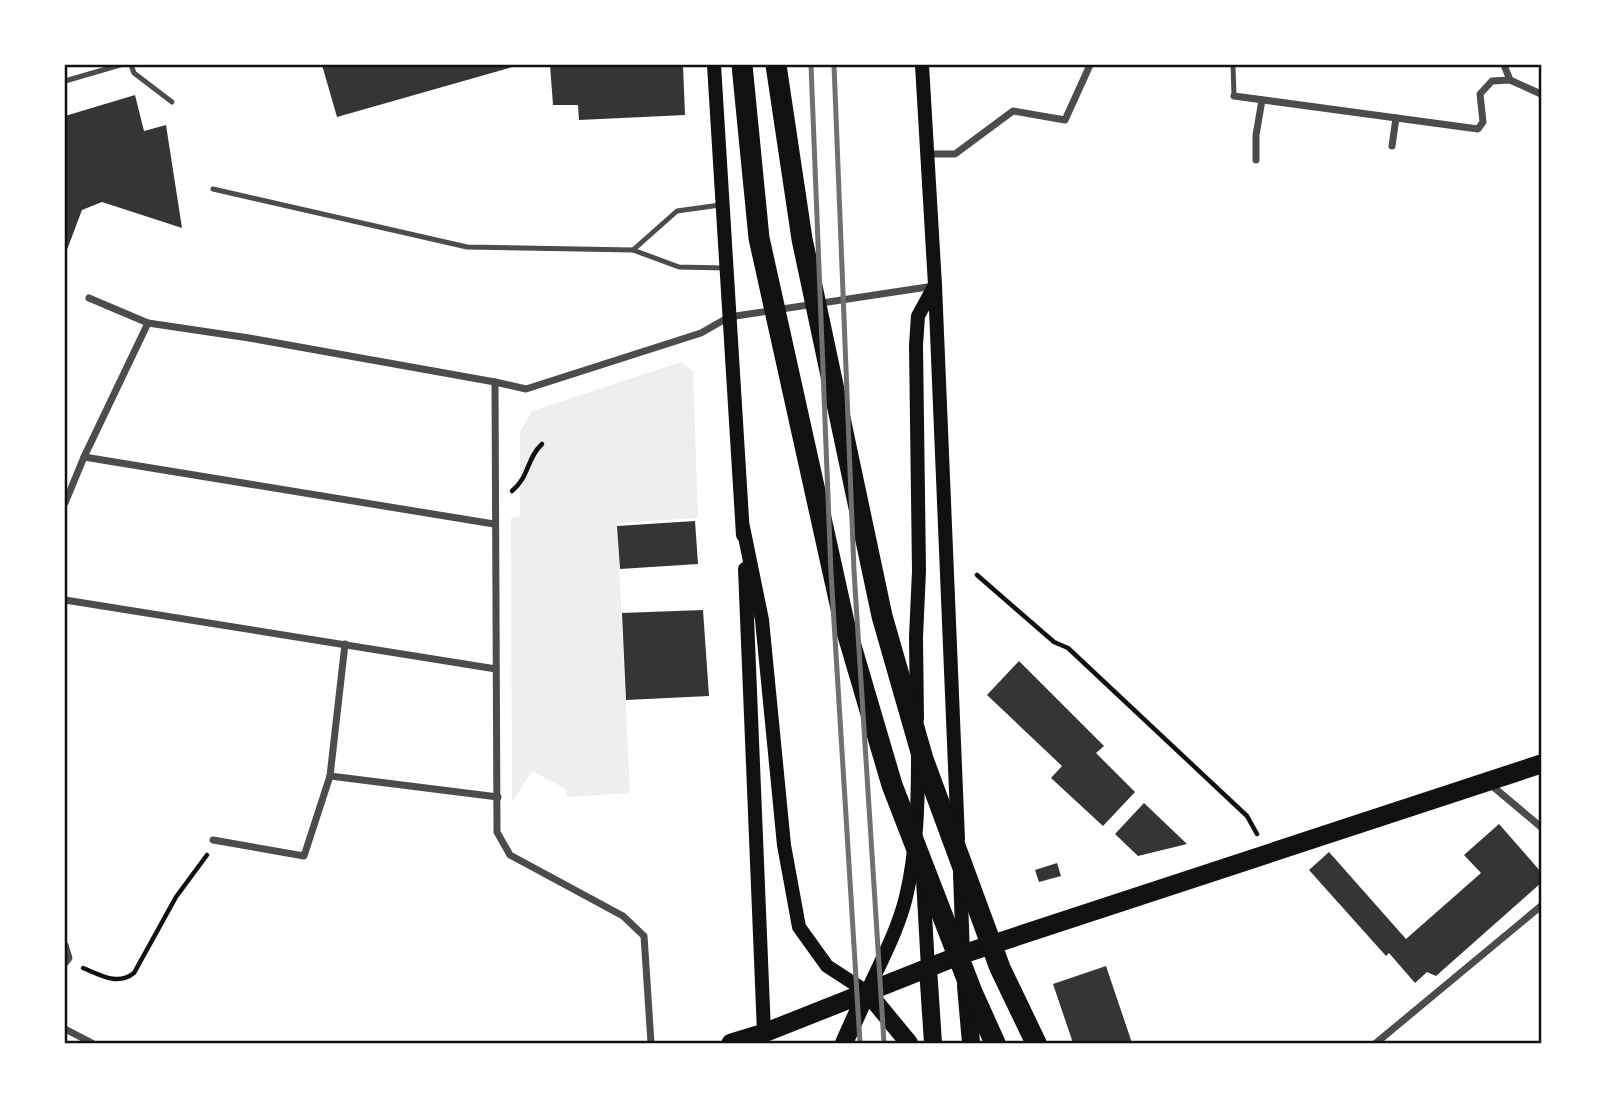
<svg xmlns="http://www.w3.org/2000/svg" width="1606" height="1108" font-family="'IBM Plex Sans',sans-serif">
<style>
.green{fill:#eee}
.building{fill:#353535}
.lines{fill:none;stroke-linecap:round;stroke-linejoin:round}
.path{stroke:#111;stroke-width:4.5}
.service{stroke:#4c4c4c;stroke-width:5}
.minor{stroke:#4c4c4c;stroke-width:7}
.secondary{stroke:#111;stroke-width:14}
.primary{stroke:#111;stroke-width:18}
.trunk{stroke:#111;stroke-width:19}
.motorway{stroke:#111;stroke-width:21}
.rail{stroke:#707070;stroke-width:5}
.neatline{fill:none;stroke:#111;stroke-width:2.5}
</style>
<rect width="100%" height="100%" fill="#fff"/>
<path class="green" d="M681,362L693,371L698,518L617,523L630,793L567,797L566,789L532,771L512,802L511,518L520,516V432L532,411Z"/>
<g class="building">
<path d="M322,65H516V66L337,117Z"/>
<path d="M550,65H683L685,115L579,120L578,105H553Z"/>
<path d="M135,95L144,131L166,125L182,228L102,202L82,210L65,255V116Z"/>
<path d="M695,521L698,564L620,569L617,526Z"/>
<path d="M703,610L709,696L626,700L622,613Z"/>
<path d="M1019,661L1104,746L1096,753L1135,792L1103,826L1051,778L1062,766L987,695Z"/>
<path d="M1144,803L1187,844L1138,856L1115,834Z"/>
<path d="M1499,824L1541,872V883L1436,976L1427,972L1415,983L1389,953L1386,956L1309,870L1329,852L1406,939L1481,873L1464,855Z"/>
<path d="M1057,863L1061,876L1039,882L1035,870Z"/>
<path d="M1106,966L1132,1043H1073L1053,984Z"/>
</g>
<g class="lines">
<g class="path">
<path d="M512,491C530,476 526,459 542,444"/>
<path d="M977,575L1054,642L1068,648L1247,816L1257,834"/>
<path d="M83,968C101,975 117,986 134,973L176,897L207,855"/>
</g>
<g class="service">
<path d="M131,65L134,73L172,102"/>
<path d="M1233,65L1234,96"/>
<path d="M65,81L120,65"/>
<path d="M213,189L467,247L633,250L679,267L724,268"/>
<path d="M633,250L677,211L720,205"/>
</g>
<g class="minor">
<path d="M1504,65L1510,80L1541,94"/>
<path d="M1234,96L1478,129L1483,122L1480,94L1492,81L1510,80"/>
<path d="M1392,146L1396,118"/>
<path d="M927,154H955L1013,111L1065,120L1090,65"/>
<path d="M1256,160V135L1262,100"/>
<path d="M89,298L148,323L249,338L495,382"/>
<path d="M84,457L494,524"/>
<path d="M65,503L84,457L148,323"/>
<path d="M65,600L496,669"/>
<path d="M330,776L498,797"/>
<path d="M1491,785L1541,827"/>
<path d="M213,840L304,856L330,776L345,644"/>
<path d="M65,945L69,958L65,963"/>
<path d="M65,1029L92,1043"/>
<path d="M651,1043L644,936L623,916L510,855L497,832L495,382L526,389L701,333L729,317L934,286"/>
<path d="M1376,1043L1541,906"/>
</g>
<g class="secondary">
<path d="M714,65L743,535"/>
<path d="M922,65L935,285L958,839"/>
<path d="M743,527L762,620L784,845L799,927L827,966L867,992C881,961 898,930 906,897C917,851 918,803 918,757"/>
<path d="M745,569L764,1033"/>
<path d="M917,719L916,637L919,571L916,345L918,316L935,285"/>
<path d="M960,874L963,954"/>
<path d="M923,879L928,968"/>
</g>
<g class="primary">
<path d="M928,968L933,1043"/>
<path d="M966,986L971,1043"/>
<path d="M844,1043L867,992L909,1043"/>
</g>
<path class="trunk" d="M731,1043L764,1033L963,954L1541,764"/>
<g class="motorway">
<path d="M742,65L759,238L844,622L892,785L972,992L995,1043"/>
<path d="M776,65L802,239L882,616L923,759L1000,968L1036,1043"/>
</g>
<g class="rail">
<path d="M811,65L831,573L860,1043"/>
<path d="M834,65L854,571L884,1043"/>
</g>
</g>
<rect width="1606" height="1108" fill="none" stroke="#ffffff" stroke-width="133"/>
<rect x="66" y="66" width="1474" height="976" class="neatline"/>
</svg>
